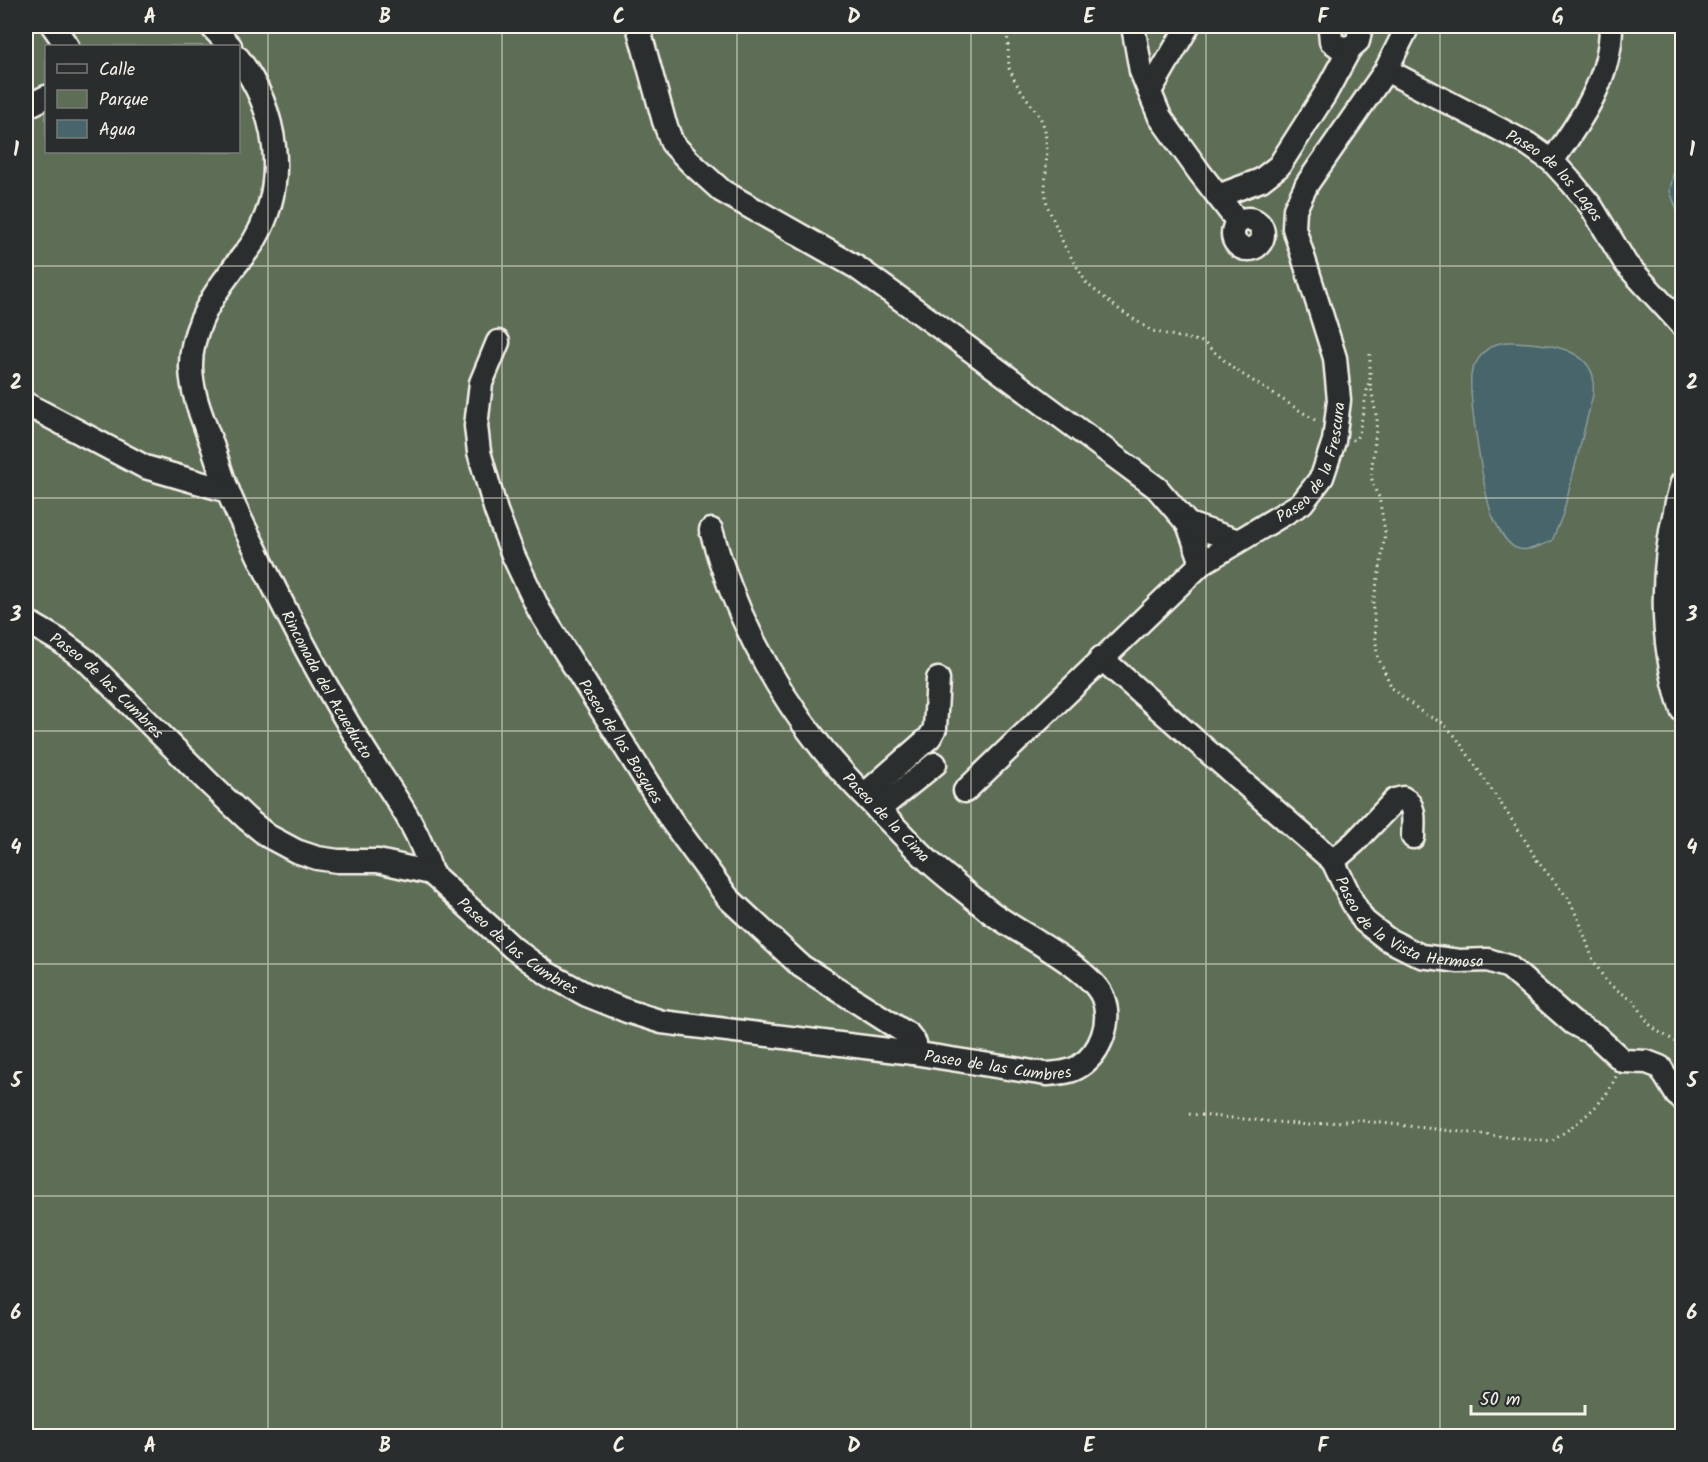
<svg xmlns="http://www.w3.org/2000/svg" width="1708" height="1462" font-family="Kalam,sans-serif">
<style>
.green{fill:#5d6d56;stroke:#a8af9f;stroke-width:1.5;fill-rule:evenodd}
.water{fill:#47656a;stroke:#8c9d9c;stroke-width:1.5}
.lines{fill:none;stroke-linecap:round;stroke-linejoin:round}
.minor-casing{stroke:#f4f1e8;stroke-width:27}
.path{stroke:#f4f1e8;stroke-width:3;stroke-dasharray:1.5 4.5;stroke-linecap:butt}
.minor{stroke:#2a2d2e;stroke-width:22}
.grid{fill:none;stroke:#f4f1e8;stroke-width:1.5;stroke-opacity:0.55}
.labels{text-anchor:middle;stroke-width:4.5;stroke-linejoin:round;paint-order:stroke}
.street-label{font-size:16px;fill:#f4f1e8;stroke:#2a2d2e}
.neatline{fill:none;stroke:#f4f1e8;stroke-width:2}
.grid-label{font-size:20px;text-anchor:middle;font-weight:bold;fill:#f4f1e8}
</style>
<rect width="100%" height="100%" fill="#2a2d2e"/>
<filter id="ink" filterUnits="userSpaceOnUse"><feTurbulence type="fractalNoise" baseFrequency=".0167" numOctaves="2"/><feDisplacementMap in="SourceGraphic" scale="12" xChannelSelector="R" yChannelSelector="G"/><feConvolveMatrix kernelMatrix="1 2 1 2 8 2 1 2 1" color-interpolation-filters="sRGB"/></filter>
<g filter="url(#ink)">
<path class="green" d="M26,26H1682V1436H26ZM46,46H238V152H46Z"/>
<g class="water">
<path d="M1682,141V224L1670,191L1678,147Z"/>
<path d="M1509,342C1536,343 1584,344 1593,376C1594,381 1593,389 1593,395L1563,514L1552,541C1541,545 1528,553 1516,548C1505,543 1497,526 1492,515C1485,497 1466,387 1472,371C1479,354 1490,342 1509,342Z"/>
</g>
<g class="lines">
<g class="minor-casing">
<g id="minor">
<path d="M53,26L67,46"/>
<path d="M211,26L230,46"/>
<path d="M638,26L664,121L672,143L691,163L722,191L856,267L956,339L1157,488L1188,524L1202,563"/>
<path d="M1133,26L1141,71L1160,117L1200,173L1238,222"/>
<path d="M1333,26L1330,30L1331,41L1339,47L1350,48"/>
<path id="s1" d="M238,58C278,111 289,183 254,241C248,251 239,260 232,270C211,297 190,332 191,368C192,395 202,417 211,442C217,458 221,474 227,489C237,515 251,539 262,563C293,626 325,687 362,746C387,787 419,825 431,873"/>
<path id="s2" d="M1386,70L1528,144L1552,161L1572,183L1591,206L1626,264L1682,325"/>
<path d="M1150,91L1188,26"/>
<path d="M26,107L46,97"/>
<path d="M1552,161C1581,120 1611,78 1611,26"/>
<path d="M1218,196L1261,180L1279,166L1325,94L1350,48L1358,41L1360,31L1358,26"/>
<circle cx="1248" cy="234" r="15"/>
<path id="s3" d="M498,342L481,383L476,426L479,452L496,511L513,555L539,610L671,820L728,898L801,966L909,1035L915,1043L913,1053"/>
<path d="M26,404L145,467L228,491"/>
<path d="M1682,483C1661,558 1657,635 1682,710"/>
<path d="M1188,524L1238,541"/>
<path id="s4" d="M26,621L60,641L87,661L210,784L247,819L268,836L296,851L317,858L338,861H378L431,873L513,948L548,974L587,995L627,1011L662,1022L913,1053L1046,1074C1058,1073 1070,1073 1080,1066C1101,1052 1112,1022 1103,998C1092,968 1016,932 989,911C970,895 951,881 933,865C918,852 905,837 891,823C866,797 840,772 818,743C769,681 732,606 711,530"/>
<path id="s5" d="M1101,658L1333,861L1352,901L1364,921L1387,939L1421,956L1459,961L1488,960L1509,967L1573,1023L1595,1035L1623,1061L1647,1062L1660,1067L1677,1095L1682,1099"/>
<path id="s6" d="M965,791L1202,563L1302,503L1322,477L1334,441L1339,400L1335,358L1294,228L1295,209L1307,184L1386,70L1408,26"/>
<path d="M864,795L930,737L935,728L938,679"/>
<path d="M878,810L935,764"/>
<path d="M1333,861L1355,842L1395,800L1403,798C1417,805 1413,824 1413,837"/>
</g>
</g>
<g class="path">
<path d="M1007,26L1009,68L1016,83L1040,117L1045,129L1047,150L1045,190L1047,205L1064,245L1087,284L1120,310L1152,331L1203,342L1234,369L1318,422"/>
<path d="M1370,354V382L1377,420L1371,476L1374,488L1379,497L1385,531L1381,563L1373,602L1377,655L1392,688L1424,714L1443,723L1456,737L1522,835L1538,862L1568,898L1580,923L1593,960L1607,983L1635,1002L1649,1024L1659,1032L1682,1045"/>
<path d="M1352,440H1355L1359,434L1369,380"/>
<path d="M1189,1114L1309,1125L1355,1120L1551,1142C1577,1123 1604,1106 1616,1076"/>
</g>
<use href="#minor" class="minor"/>
</g>
</g>
<path class="grid" d="M268,26V1436M502,26V1436M737,26V1436M971,26V1436M1206,26V1436M1440,26V1436M26,266H1682M26,498H1682M26,731H1682M26,964H1682M26,1196H1682"/>
<g class="labels">
<g class="street-label">
<text dy="6" stroke="none"><textPath href="#s2" startOffset="201">Paseo de los Lagos</textPath></text>
<text dy="6" stroke="none"><textPath href="#s6" startOffset="486">Paseo de la Frescura</textPath></text>
<text dy="6" stroke="none"><textPath href="#s1" startOffset="686">Rinconada del Acueducto</textPath></text>
<text dy="6" stroke="none"><textPath href="#s4" startOffset="104">Paseo de las Cumbres</textPath></text>
<text dy="6" stroke="none"><textPath href="#s3" startOffset="438">Paseo de los Bosques</textPath></text>
<text transform="translate(887 817) rotate(46)" y="6">Paseo de la Cima</text>
<text dy="6" stroke="none"><textPath href="#s5" startOffset="416">Paseo de la Vista Hermosa</textPath></text>
<text dy="6" stroke="none"><textPath href="#s4" startOffset="608">Paseo de las Cumbres</textPath></text>
<text dy="6" stroke="none"><textPath href="#s4" startOffset="1112">Paseo de las Cumbres</textPath></text>
</g>
</g>
<rect width="1708" height="1462" fill="none" stroke="#2a2d2e" stroke-width="66"/>
<rect x="45" y="45" width="195" height="108" fill="#2a2d2e" stroke="#7b7b78" stroke-width="1.5"/>
<rect x="57" y="64" width="30" height="9" fill="#2a2d2e" stroke="#7b7b78" stroke-width="1.5"/>
<text x="99" y="75" font-size="18" fill="#f4f1e8">Calle</text>
<rect x="57" y="90" width="30" height="18" fill="#5d6d56" stroke="#7b7b78" stroke-width="1.5"/>
<text x="99" y="105" font-size="18" fill="#f4f1e8">Parque</text>
<rect x="57" y="120" width="30" height="18" fill="#47656a" stroke="#7b7b78" stroke-width="1.5"/>
<text x="99" y="135" font-size="18" fill="#f4f1e8">Agua</text>
<path d="M1471 1405v9h114v-9" fill="none" stroke="#f4f1e8" stroke-width="3"/>
<text x="1480" y="1405" font-size="18" fill="#f4f1e8" stroke="#2a2d2e" stroke-width="4.5" paint-order="stroke">50 m</text>
<rect x="33" y="33" width="1642" height="1396" class="neatline"/>
<g class="grid-label">
<text x="150" y="23">A</text>
<text x="385" y="23">B</text>
<text x="619" y="23">C</text>
<text x="854" y="23">D</text>
<text x="1089" y="23">E</text>
<text x="1323" y="23">F</text>
<text x="1558" y="23">G</text>
<text x="16" y="156">1</text>
<text x="1692" y="156">1</text>
<text x="16" y="389">2</text>
<text x="1692" y="389">2</text>
<text x="16" y="621">3</text>
<text x="1692" y="621">3</text>
<text x="16" y="854">4</text>
<text x="1692" y="854">4</text>
<text x="16" y="1087">5</text>
<text x="1692" y="1087">5</text>
<text x="16" y="1319">6</text>
<text x="1692" y="1319">6</text>
<text x="150" y="1452">A</text>
<text x="385" y="1452">B</text>
<text x="619" y="1452">C</text>
<text x="854" y="1452">D</text>
<text x="1089" y="1452">E</text>
<text x="1323" y="1452">F</text>
<text x="1558" y="1452">G</text>
</g>
</svg>
